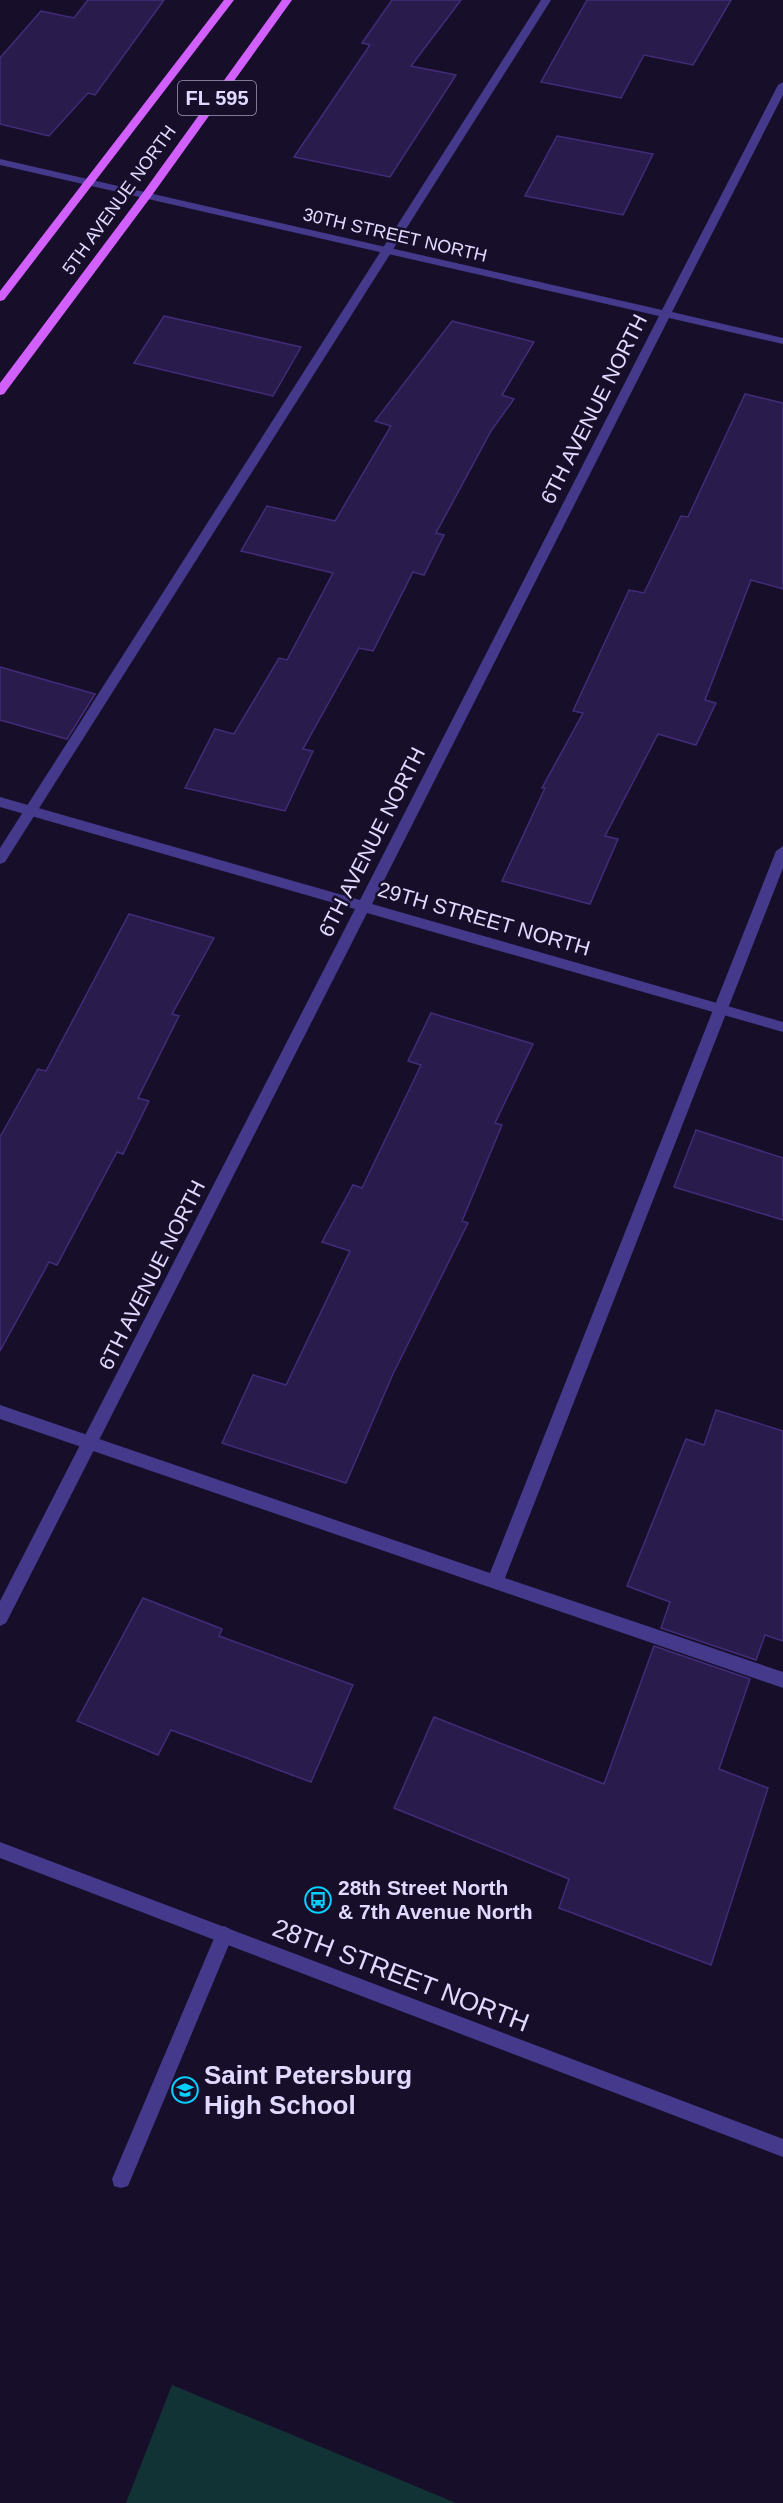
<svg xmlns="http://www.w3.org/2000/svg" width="783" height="2503" font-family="Helvetica,sans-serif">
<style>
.green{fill:#123335}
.building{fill:#291b4c;stroke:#422c79;stroke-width:1.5}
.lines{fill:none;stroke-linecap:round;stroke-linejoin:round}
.service{fill:#44398b;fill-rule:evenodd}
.minor{fill:#44398b;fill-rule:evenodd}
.tertiary{fill:#44398b;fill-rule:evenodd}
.primary{fill:#d260ff;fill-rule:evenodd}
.labels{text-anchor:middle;stroke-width:5;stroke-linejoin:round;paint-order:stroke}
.far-street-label{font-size:18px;fill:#e1d9ff;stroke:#170f2a}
.shield{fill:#170f2a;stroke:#a49cbf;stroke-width:1.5}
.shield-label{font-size:20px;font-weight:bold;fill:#e1d9ff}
.street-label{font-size:21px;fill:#e1d9ff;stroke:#170f2a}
.poi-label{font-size:21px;font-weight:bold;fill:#e1d9ff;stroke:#170f2a;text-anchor:start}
.near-street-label{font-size:26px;fill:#e1d9ff;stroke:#170f2a}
.near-poi-label{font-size:26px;font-weight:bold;fill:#e1d9ff;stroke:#170f2a;text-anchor:start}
</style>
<rect width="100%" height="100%" fill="#170f2a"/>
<path class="green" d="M172,2385L456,2503H126Z"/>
<g class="building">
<path d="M88,0H164L95,95L88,93L49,136L0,124V58L41,11L74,18Z"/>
<path d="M392,0H461L411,66L456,75L390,177L294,157L370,45L362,43Z"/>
<path d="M587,0H731L693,65L644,55L621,98L541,82Z"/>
<path d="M557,136L653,154L623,215L525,196Z"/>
<path d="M164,316L301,347L273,396L134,363Z"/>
<path d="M452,321L534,342L502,395L514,399L491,431L436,533L444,535L424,575L413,572L373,651L359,648L303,749L313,751L285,811L185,788L215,729L234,734L279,658L287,660L333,573L241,551L267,506L335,521L391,426L375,421Z"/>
<path d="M745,394L783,403V589L751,580L705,700L716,703L696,745L658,734L605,836L618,839L590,904L502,881L545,788H542L583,713L573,711L629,590L644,593L681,516L688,517Z"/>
<path d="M0,667L95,694L67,739L0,720Z"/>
<path d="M129,914L214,938L172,1014L179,1016L138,1098L149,1101L123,1154L117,1152L57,1265L49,1262L0,1351V1137L38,1069L46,1071Z"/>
<path d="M431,1013L533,1044L495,1123L502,1125L462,1221L468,1223L393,1374L346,1483L222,1443L253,1375L286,1385L350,1251L322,1242L353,1185L362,1188L421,1065L408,1061Z"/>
<path d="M696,1130L783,1158V1220L674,1187Z"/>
<path d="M716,1410L783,1431V1641L765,1635L756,1660L661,1628L670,1602L627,1586L686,1439L704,1445Z"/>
<path d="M143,1598L222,1629L219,1636L353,1685L311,1782L171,1730L158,1755L77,1721Z"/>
<path d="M654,1646L750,1679L719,1769L768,1788L711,1965L559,1908L569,1879L394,1808L434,1717L604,1784Z"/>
</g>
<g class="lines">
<g class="service">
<path d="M541,0H551L5,862L0,864V848Z"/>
<path d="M783,846V868L505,1578L783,1672V1688L0,1419V1405L490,1573L776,851Z"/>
<path d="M224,1926L230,1929L233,1935L128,2186L121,2188L114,2186L112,2179L218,1929Z"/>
</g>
<path class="minor" d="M783,82V95L672,312L783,338V344L669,318L372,904L783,1022V1032L367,913L6,1623L0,1626V1601L355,909L0,807V797L360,900L659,316L0,165V159L662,310L778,85Z"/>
<path class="tertiary" d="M0,1842L783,2139V2157L0,1858Z"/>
<g class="primary">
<path d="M224,0H234L4,300L0,301V291Z"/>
<path d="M282,0H292L150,198L4,394L0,395V383L142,194Z"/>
</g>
</g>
<defs>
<g id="bus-ring" transform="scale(1.35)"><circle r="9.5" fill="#170f2a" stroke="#05cfff" stroke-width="1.5"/><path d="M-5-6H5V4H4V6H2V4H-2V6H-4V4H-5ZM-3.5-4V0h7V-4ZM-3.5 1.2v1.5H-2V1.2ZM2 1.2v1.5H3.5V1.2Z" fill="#05cfff"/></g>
<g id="school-ring" transform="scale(1.35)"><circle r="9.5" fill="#170f2a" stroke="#05cfff" stroke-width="1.5"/><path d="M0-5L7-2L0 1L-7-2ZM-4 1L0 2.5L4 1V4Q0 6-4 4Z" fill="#05cfff"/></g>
</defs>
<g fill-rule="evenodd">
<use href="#bus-ring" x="318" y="1900"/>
<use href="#school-ring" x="185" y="2090"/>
</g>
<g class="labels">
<g class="far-street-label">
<text transform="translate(119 200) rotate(-54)" y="6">5TH AVENUE NORTH</text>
<text transform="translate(395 235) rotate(13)" y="6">30TH STREET NORTH</text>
</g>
<rect class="shield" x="178" y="81" width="78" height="34" rx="4.5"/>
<g class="shield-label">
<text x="217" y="105">FL 595</text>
</g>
<g class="street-label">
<text transform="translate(594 409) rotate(-63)" y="7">6TH AVENUE NORTH</text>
<text transform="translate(372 842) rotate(-63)" y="7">6TH AVENUE NORTH</text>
<text transform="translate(484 919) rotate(16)" y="7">29TH STREET NORTH</text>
<text transform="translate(152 1275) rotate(-63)" y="7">6TH AVENUE NORTH</text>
</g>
<g class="poi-label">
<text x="338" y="1895">28th Street North<tspan x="338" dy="24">&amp; 7th Avenue North</tspan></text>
</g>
<g class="near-street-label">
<text transform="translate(401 1975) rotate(21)" y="9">28TH STREET NORTH</text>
</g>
<g class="near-poi-label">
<text x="204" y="2084">Saint Petersburg<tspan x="204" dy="30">High School</tspan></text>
</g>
</g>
</svg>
